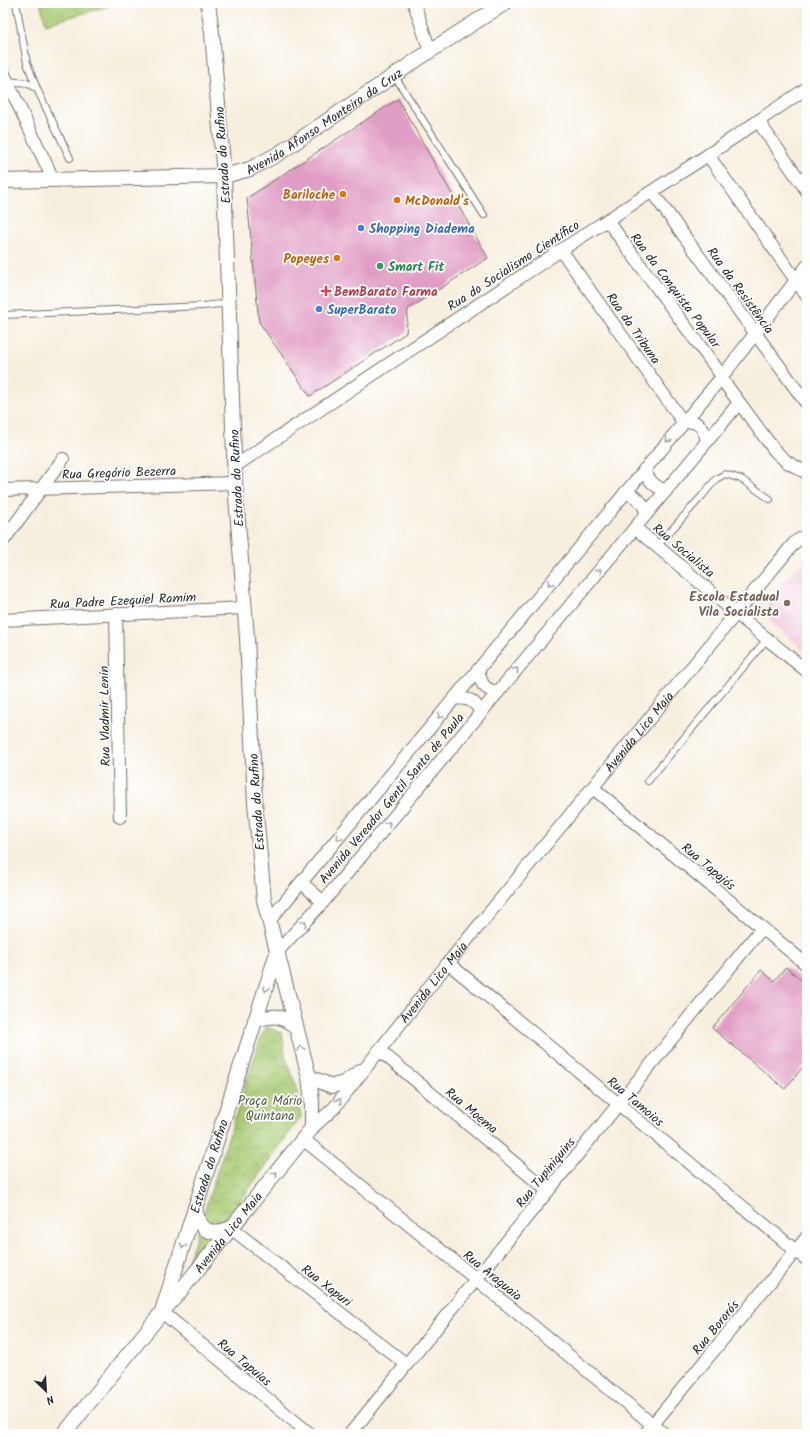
<svg xmlns="http://www.w3.org/2000/svg" width="810" height="1437" font-family="Kalam,sans-serif">
<style>
.built{fill:#f2cfe2}
.green{fill:#a7c971;stroke:#697a4e}
.park{fill:url(#park-crowns);stroke:#697a4e}
.building{fill:#e19ec4}
.lines{fill:none;stroke-linecap:round;stroke-linejoin:round}
.service-casing{stroke:#72706a;stroke-width:8}
.minor-casing{stroke:#72706a;stroke-width:14}
.tertiary-casing{stroke:#72706a;stroke-width:16}
.service{stroke:#fff;stroke-width:6}
.minor{stroke:#fff;stroke-width:12}
.tertiary{stroke:#fff;stroke-width:14}
.oneway{stroke:#a0a0a0}
.food-dot{fill:#e8710a;stroke:#fff;stroke-width:1.5}
.shop-dot{fill:#3f7fe0;stroke:#fff;stroke-width:1.5}
.leisure-dot{fill:#2e9e5b;stroke:#fff;stroke-width:1.5}
.health-dot{fill:#e0444e;stroke:#fff;stroke-width:1.5}
.education-dot{fill:#8d6e63;stroke:#fff;stroke-width:1.5}
.labels{text-anchor:middle;stroke-width:3.5;stroke-linejoin:round;paint-order:stroke}
.street-label{font-size:13px;fill:#2b2b2b;stroke:#fff}
.food-label{font-size:13px;font-weight:bold;fill:#c56008;stroke:#fff;text-anchor:end}
.shop-label{font-size:13px;font-weight:bold;fill:#366cbe;stroke:#fff;text-anchor:start}
.leisure-label{font-size:13px;font-weight:bold;fill:#27864d;stroke:#fff;text-anchor:start}
.health-label{font-size:13px;font-weight:bold;fill:#be3a42;stroke:#fff;text-anchor:start}
.education-label{font-size:13px;font-weight:bold;fill:#785e54;stroke:#fff;text-anchor:end}
.park-label{font-size:13px;fill:#566244;stroke:#fff}
</style>
<defs>
<pattern id="park-crowns" width="20" height="18" patternUnits="userSpaceOnUse"><rect width="20" height="18" fill="#a7c971"/><path d="M2 6a3 3 0 1 1 6 0M12 15a3 3 0 1 1 6 0" fill="none" stroke="#88a35d"/></pattern>
</defs>
<rect width="100%" height="100%" fill="#fff"/>
<filter id="ink" filterUnits="userSpaceOnUse"><feTurbulence type="fractalNoise" baseFrequency=".025" numOctaves="2"/><feDisplacementMap in="SourceGraphic" scale="8" xChannelSelector="R" yChannelSelector="G"/><feConvolveMatrix kernelMatrix="1 2 1 2 8 2 1 2 1" color-interpolation-filters="sRGB"/></filter>
<filter id="wash" filterUnits="userSpaceOnUse"><feTurbulence type="fractalNoise" baseFrequency=".012" numOctaves="4" result="noise"/><feDisplacementMap in="SourceGraphic" scale="16" xChannelSelector="R" yChannelSelector="G"/><feGaussianBlur stdDeviation="0.9" result="paint"/><feColorMatrix in="noise" values="0 0 0 0 0 0 0 0 0 0 0 0 0 0 0 0 0 1.4 0 .05"/><feComposite in="paint" operator="in"/></filter>
<g filter="url(#wash)">
<rect width="100%" height="100%" fill="#f7efde"/>
<path class="built" d="M807,556V653L772,623L766,608L767,599Z"/>
<path class="green" d="M40,3H120L46,24Z"/>
<path class="park" d="M267,1027L282,1033L286,1059L298,1090L301,1117L181,1283L262,1034Z"/>
<g id="blocks">
<g class="building">
<path d="M398,99L488,258L408,309L406,333L310,396L259,322L247,198Z"/>
<path d="M786,967L807,985V1062L785,1089L712,1028L761,970L774,981Z"/>
</g>
</g>
</g>
<g filter="url(#ink)">
<use href="#blocks" fill-opacity="0" stroke="#72706a" stroke-width="1"/>
<g class="lines">
<g class="service-casing">
<g id="service">
<path d="M16,3L27,63L37,89"/>
<path d="M394,75L484,215"/>
<path d="M7,81L27,83L37,89L70,158"/>
<path d="M3,315L203,306L229,303"/>
<path d="M657,546L702,496L716,479L725,474L741,479L770,499"/>
<path d="M648,781L767,639"/>
</g>
</g>
<g class="minor-casing">
<g id="minor">
<path d="M414,3L430,51"/>
<path d="M3,72L53,179"/>
<path d="M758,121L807,191"/>
<path d="M708,155L807,296"/>
<path d="M652,192L807,404"/>
<path d="M607,220L722,376"/>
<path d="M561,250L683,422C698,419 704,428 707,441"/>
<path d="M721,378L775,451L787,462L807,473"/>
<path d="M235,466L561,250L708,155L807,88"/>
<path d="M644,470C649,481 654,486 666,491"/>
<path d="M3,490L235,483"/>
<path d="M625,493C637,496 642,502 647,513"/>
<path d="M635,528C692,575 748,625 807,671"/>
<path d="M3,541L63,459"/>
<path d="M116,614L120,817"/>
<path d="M3,620L244,608"/>
<path d="M478,671C482,685 483,688 497,693"/>
<path d="M455,698C470,699 473,699 481,712"/>
<path d="M593,788L807,965"/>
<path d="M302,883L323,902"/>
<path d="M269,921L721,378L807,266"/>
<path d="M277,952L323,902L739,403"/>
<path d="M448,963L807,1260"/>
<path d="M379,1050L548,1191"/>
<path id="s1" d="M312,1128L334,1108L448,963L795,542L807,535"/>
<path d="M303,1139L476,1279L664,1434"/>
<path d="M231,1228L406,1364"/>
<path d="M162,1312L310,1434"/>
<path d="M350,1434L762,928"/>
<path d="M645,1434L807,1237"/>
</g>
</g>
<g class="tertiary-casing">
<g id="tertiary">
<path id="s2" d="M3,181L224,176L250,169L278,154L430,51L505,3"/>
<path d="M255,1020C275,1015 280,1014 296,1027"/>
<path d="M309,1077L332,1086L344,1083L361,1071"/>
<path d="M195,1208C199,1230 209,1237 231,1228"/>
<path id="s3" d="M163,1308L277,953"/>
<path id="s4" d="M64,1434L162,1312L178,1294L312,1128V1102L309,1077L264,900L255,802L247,638L235,483L224,176L212,33L208,3"/>
</g>
</g>
<use href="#service" class="service"/>
<use href="#minor" class="minor"/>
<use href="#tertiary" class="tertiary"/>
</g>
<defs><path id="oneway-chevron" d="M-2-3.5L2.5 0L-2 3.5" fill="none" stroke-width="1.6" stroke-linecap="round" stroke-linejoin="round"/></defs>
<g class="oneway">
<use href="#oneway-chevron" transform="translate(668 440) rotate(129)"/>
<use href="#oneway-chevron" transform="translate(599 571) rotate(-50)"/>
<use href="#oneway-chevron" transform="translate(550 583) rotate(130)"/>
<use href="#oneway-chevron" transform="translate(516 670) rotate(-50)"/>
<use href="#oneway-chevron" transform="translate(440 716) rotate(130)"/>
<use href="#oneway-chevron" transform="translate(388 824) rotate(-50)"/>
<use href="#oneway-chevron" transform="translate(339 838) rotate(130)"/>
<use href="#oneway-chevron" transform="translate(304 923) rotate(-48)"/>
<use href="#oneway-chevron" transform="translate(266 989) rotate(108)"/>
<use href="#oneway-chevron" transform="translate(301 1048) rotate(-104)"/>
<use href="#oneway-chevron" transform="translate(339 1101) rotate(-53)"/>
<use href="#oneway-chevron" transform="translate(275 1174) rotate(-51)"/>
<use href="#oneway-chevron" transform="translate(183 1246) rotate(108)"/>
</g>
</g>
<g class="food-dot">
<circle cx="343" cy="194" r="4"/>
<circle cx="397" cy="200" r="4"/>
<circle cx="337" cy="258" r="4"/>
</g>
<g class="shop-dot">
<circle cx="361" cy="228" r="4"/>
<circle cx="319" cy="309" r="4"/>
</g>
<circle class="leisure-dot" cx="380" cy="266" r="4"/>
<path class="health-dot" d="M324 285h4v4h4v4h-4v4h-4v-4h-4v-4h4z"/>
<circle class="education-dot" cx="787" cy="603" r="4"/>
<g class="labels">
<g class="street-label">
<text dy="5" stroke="none"><textPath href="#s2" startOffset="336">Avenida Afonso Monteiro da Cruz</textPath></text>
<text transform="translate(222 155) rotate(-94)" y="5">Estrada do Rufino</text>
<text transform="translate(513 265) rotate(-33)" y="5">Rua do Socialismo Científico</text>
<text transform="translate(676 290) rotate(53)" y="5">Rua da Conquista Popular</text>
<text transform="translate(741 290) rotate(54)" y="5">Rua da Resistência</text>
<text transform="translate(634 328) rotate(55)" y="5">Rua da Tribuna</text>
<text transform="translate(119 472) rotate(-2)" y="5">Rua Gregório Bezerra</text>
<text transform="translate(236 478) rotate(-93)" y="5">Estrada do Rufino</text>
<text transform="translate(684 550) rotate(40)" y="5">Rua Socialista</text>
<text transform="translate(123 600) rotate(-3)" y="5">Rua Padre Ezequiel Ramim</text>
<text transform="translate(104 716) rotate(-91)" y="5">Rua Vladmir Lenin</text>
<text dy="5" stroke="none"><textPath href="#s1" startOffset="514">Avenida Lico Maia</textPath></text>
<text transform="translate(391 798) rotate(-50)" y="5">Avenida Vereador Gentil Santo de Paula</text>
<text transform="translate(256 802) rotate(-94)" y="5">Estrada do Rufino</text>
<text transform="translate(709 866) rotate(40)" y="5">Rua Tapajós</text>
<text dy="5" stroke="none"><textPath href="#s1" startOffset="190">Avenida Lico Maia</textPath></text>
<text transform="translate(636 1101) rotate(40)" y="5">Rua Tamoios</text>
<text transform="translate(472 1110) rotate(40)" y="5">Rua Moema</text>
<text dy="5" stroke="none"><textPath href="#s3" startOffset="149">Estrada do Rufino</textPath></text>
<text transform="translate(545 1172) rotate(-51)" y="5">Rua Tupiniquins</text>
<text dy="5" stroke="none"><textPath href="#s4" startOffset="260">Avenida Lico Maia</textPath></text>
<text transform="translate(493 1275) rotate(39)" y="5">Rua Araguaia</text>
<text transform="translate(327 1285) rotate(38)" y="5">Rua Xapuri</text>
<text transform="translate(715 1327) rotate(-51)" y="5">Rua Bororós</text>
<text transform="translate(245 1362) rotate(40)" y="5">Rua Tapuias</text>
</g>
<g class="food-label">
<text x="335" y="199">Bariloche</text>
<text x="405" y="205" text-anchor="start">McDonald's</text>
<text x="329" y="263">Popeyes</text>
</g>
<g class="shop-label">
<text x="369" y="233">Shopping Diadema</text>
<text x="327" y="314">SuperBarato</text>
</g>
<g class="leisure-label">
<text x="388" y="271">Smart Fit</text>
</g>
<g class="health-label">
<text x="334" y="296">BemBarato Farma</text>
</g>
<g class="education-label">
<text x="779" y="601">Escola Estadual<tspan x="779" dy="15">Vila Socialista</tspan></text>
</g>
<g class="park-label">
<text x="270" y="1105">Praça Mário<tspan x="270" dy="15">Quintana</tspan></text>
</g>
</g>
<rect width="810" height="1437" fill="none" stroke="#fff" stroke-width="16"/>
<g transform="translate(46 1391) rotate(155)" stroke="#ffffff" stroke-width="3" paint-order="stroke">
<path d="M0-3L7 15L0 10L-7 15Z" fill="#2b2b2b"/>
<text y="-6" font-size="11" font-weight="bold" text-anchor="middle" fill="#2b2b2b">N</text>
</g>
</svg>
